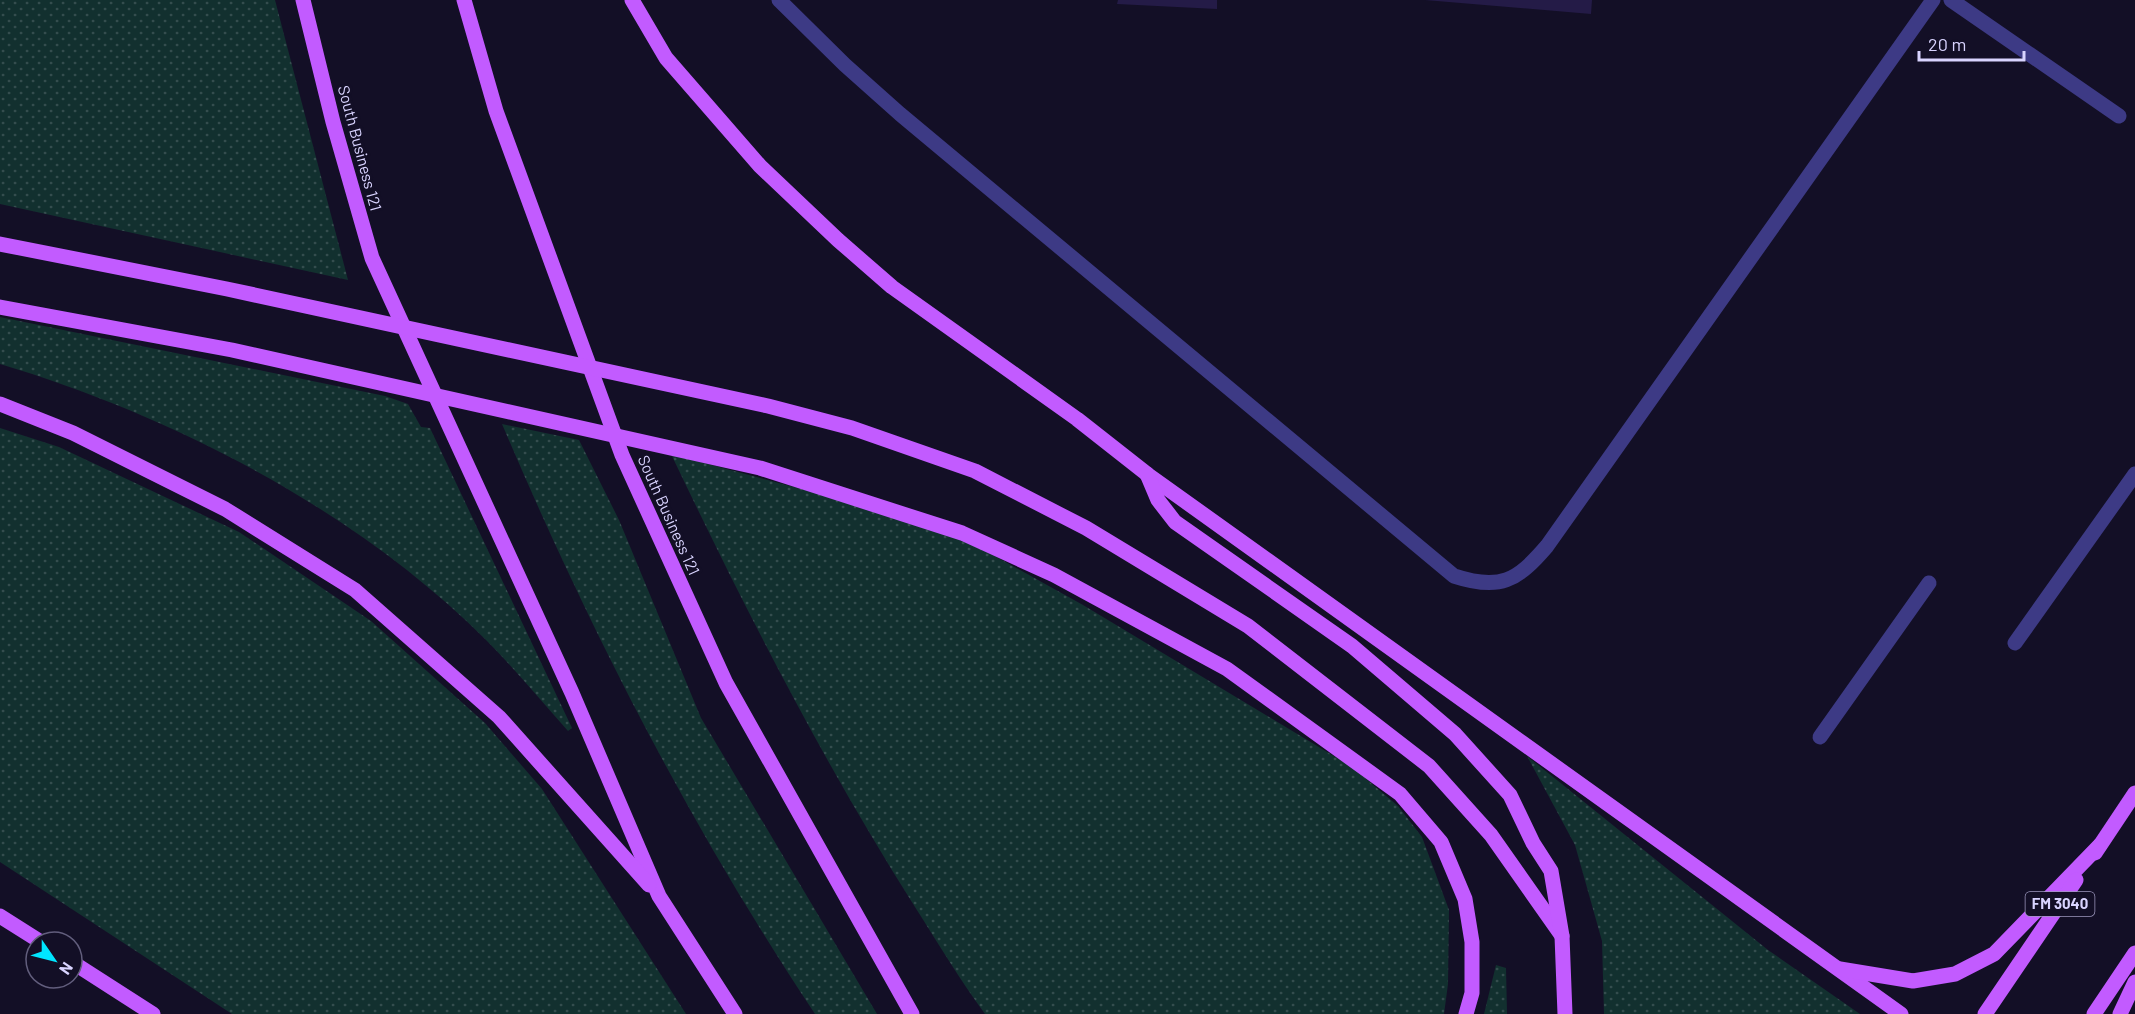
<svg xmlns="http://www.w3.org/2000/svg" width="2135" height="1014" font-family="Barlow,sans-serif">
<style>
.grass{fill:url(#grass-dots)}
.building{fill:#241b47}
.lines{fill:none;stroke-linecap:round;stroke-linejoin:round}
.minor{stroke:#3d3a85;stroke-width:15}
.major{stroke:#c25bff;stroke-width:15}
.labels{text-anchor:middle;stroke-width:6;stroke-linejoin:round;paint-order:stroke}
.shield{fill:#130f26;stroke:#9e99be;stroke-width:1.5}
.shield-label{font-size:15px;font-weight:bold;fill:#d9d4ff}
.street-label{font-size:16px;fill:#d9d4ff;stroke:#130f26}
</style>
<defs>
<pattern id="grass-dots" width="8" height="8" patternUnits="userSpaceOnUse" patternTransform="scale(1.5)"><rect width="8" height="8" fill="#12302f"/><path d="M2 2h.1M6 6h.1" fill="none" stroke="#344d4e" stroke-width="1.8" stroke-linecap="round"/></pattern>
</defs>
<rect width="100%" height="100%" fill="#130f26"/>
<g class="grass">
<path d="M0,0H275L348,280L0,204Z"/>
<path d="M0,317L385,396L408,404L421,427L430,428L572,728L568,731C541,701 515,669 486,640C357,511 174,416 0,364Z"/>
<path d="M502,424L579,440L619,520L701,718L877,1014H815C691,828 589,629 502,424Z"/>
<path d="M0,428L59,447L239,532L371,621L485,723L542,789L686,1014H232L0,862Z"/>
<path d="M671,454L809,491L942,531L993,555L1083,605L1352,767L1398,806L1422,837L1449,910L1448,984L1444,1014H985C960,980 938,943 915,907C823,762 745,609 671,454Z"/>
<path d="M1527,756L1768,950L1860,1014H1604L1602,941L1575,845Z"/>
<path d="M1496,965L1506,968L1507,1014H1484Z"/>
</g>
<g class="building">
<path d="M1118,0H1217V9L1117,4Z"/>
<path d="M1425,0H1592L1591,14Z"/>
</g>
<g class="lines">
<g class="minor">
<path d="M779,0L845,65L900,114L1454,576C1500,591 1517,581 1547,546L1933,0"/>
<path d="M1951,0L2119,116"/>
<path d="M2015,643L2135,474"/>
<path d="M1820,737L1929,583"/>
</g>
<g class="major">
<path d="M303,0L333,122L372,258L572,693L659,896L735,1014"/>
<path d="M464,0L496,111L622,455L726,683L912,1014"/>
<path d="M632,0L666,58L760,166L838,240L892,287L1077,419L1147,474L1901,1014"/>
<path d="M0,244L227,289L768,406L852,428L975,471L1086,528L1248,626L1429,766L1491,835L1562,936"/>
<path d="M0,307L232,350L760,468L962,533L1054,575L1227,669L1400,794L1441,842L1465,899L1472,942V993L1466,1014"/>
<path d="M0,404L73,433L225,509L355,590L499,717L649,885"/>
<path d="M1147,474L1158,500L1175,522L1352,646L1455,734L1510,795L1533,843L1551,871L1562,936L1565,1014"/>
<path d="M2095,853L2135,793"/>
<path d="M0,916L41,942"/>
<path d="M72,962L153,1014"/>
<path d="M1840,969L1913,981L1955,974L1994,954L2100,845"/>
<path d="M1985,1014L2076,880"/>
<path d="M2094,1014L2135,953"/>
<path d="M2120,1014L2135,982"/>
</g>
</g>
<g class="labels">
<rect class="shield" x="2025.5" y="892" width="69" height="24" rx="4.5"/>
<g class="shield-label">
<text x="2060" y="909">FM 3040</text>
</g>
<g class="street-label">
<text transform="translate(360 148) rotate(75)" y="6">South Business 121</text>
<text transform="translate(669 515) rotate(66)" y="6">South Business 121</text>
</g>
</g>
<g transform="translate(54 960) rotate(125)"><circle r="28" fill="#130f26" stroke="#625e7d" stroke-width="1.5"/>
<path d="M0-4.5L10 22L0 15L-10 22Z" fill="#00e5ff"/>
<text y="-9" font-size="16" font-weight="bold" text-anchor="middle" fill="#d9d4ff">N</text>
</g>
<path d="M1919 51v9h105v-9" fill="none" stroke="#d9d4ff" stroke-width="3"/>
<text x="1928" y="51" font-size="18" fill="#d9d4ff" stroke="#130f26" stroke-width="4.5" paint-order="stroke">20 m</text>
</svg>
